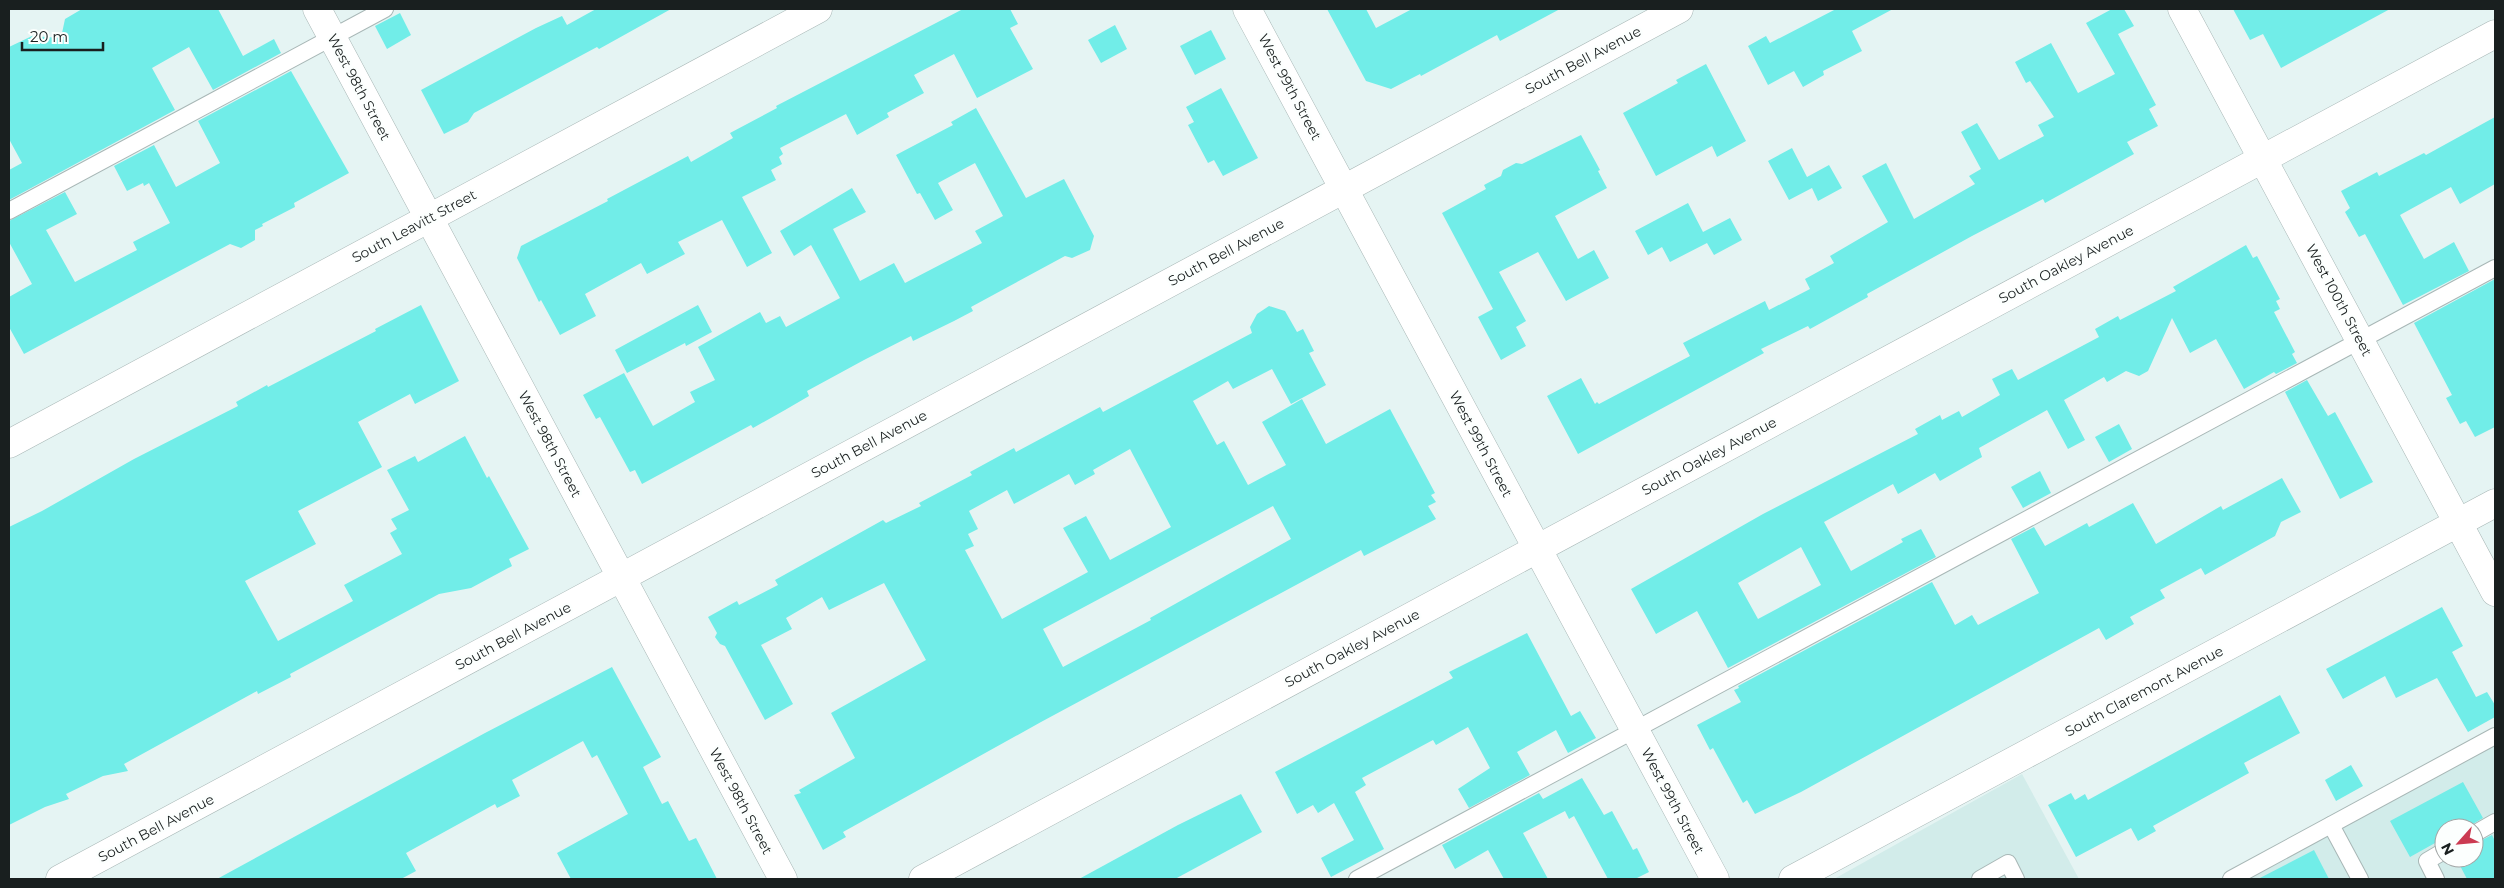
<svg xmlns="http://www.w3.org/2000/svg" width="2504" height="888" font-family="Montserrat,sans-serif">
<style>
.built{fill:#d2ecea;fill-rule:evenodd}
.building{fill:#71ede8;fill-rule:evenodd}
.lines{fill:none;stroke-linecap:round;stroke-linejoin:round}
.service-casing{stroke:#a8b7b6;stroke-width:18}
.minor-casing{stroke:#a8b7b6;stroke-width:29}
.tertiary-casing{stroke:#a8b7b6;stroke-width:29}
.service{stroke:#fff;stroke-width:16}
.minor{stroke:#fff;stroke-width:28}
.tertiary{stroke:#fff;stroke-width:28}
.labels{text-anchor:middle;stroke-width:5;stroke-linejoin:round;paint-order:stroke}
.street-label{font-size:14px;fill:#191f1f;stroke:#fcfffe}
</style>
<rect width="100%" height="100%" fill="#e5f4f3"/>
<g class="built">
<path d="M2495,736V879H2231ZM2444,828H2474V858H2444Z"/>
<path d="M2022,774L2079,879H1834Z"/>
</g>
<g class="building">
<path d="M82,9H218L243,56L274,39L281,53L213,90L189,47L152,68L175,110L9,200V170L22,163L9,139V47L32,36L61,38L65,19Z"/>
<path d="M596,9H671L599,49L597,47L474,113L468,122L444,134L421,90L536,28L562,16L567,25Z"/>
<path d="M963,9H1010L1018,24L1010,28L1033,69L977,98L954,54L914,75L924,93L887,113L889,117L857,135L846,114L780,148L783,154L779,157L782,164L771,170L776,180L742,197L772,253L747,267L722,220L678,242L685,254L647,274L641,263L585,294L596,316L560,335L541,300L539,302L517,258L521,246L608,201L607,199L688,156L691,162L733,138L730,133L777,108L776,106Z"/>
<path d="M1327,9H1366L1376,28L1412,9H1560L1500,41L1497,35L1421,76L1420,74L1391,89L1366,81Z"/>
<path d="M1836,9H1893L1852,31L1862,51L1823,71L1824,75L1803,87L1794,71L1768,85L1748,46L1766,36L1770,43Z"/>
<path d="M2112,9H2124L2134,26L2118,34L2156,105L2149,109L2158,126L2127,142L2134,154L2045,203L2043,199L1972,236L1867,294L1868,297L1810,329L1808,326L1761,349L1764,353L1578,454L1547,396L1581,378L1595,404L1597,402L1599,404L1690,356L1683,343L1765,301L1769,310L1810,289L1805,279L1834,263L1830,256L1888,222L1862,176L1886,163L1914,219L1975,184L1969,176L1981,169L1961,132L1977,123L1999,160L2044,136L2038,125L2054,117L2030,81L2026,83L2015,62L2051,43L2078,93L2115,74L2086,23Z"/>
<path d="M2233,9H2390L2281,68L2263,34L2250,40Z"/>
<path d="M400,13L411,35L387,49L375,26Z"/>
<path d="M1115,25L1127,49L1101,63L1088,40Z"/>
<path d="M1211,30L1226,59L1195,75L1180,46Z"/>
<path d="M1706,64L1746,141L1717,157L1712,146L1656,176L1623,113L1678,83L1676,80Z"/>
<path d="M291,71L349,173L294,203L295,207L262,224L263,226L255,230V240L241,248L230,244L24,354L9,327V297L32,284L9,242V221L65,192L77,214L46,230L75,282L137,250L133,242L170,223L149,183L144,186L143,183L127,191L114,166L154,145L176,187L220,163L198,121Z"/>
<path d="M1221,88L1258,158L1223,176L1214,160L1208,163L1188,125L1194,122L1186,107Z"/>
<path d="M976,108L1026,198L1064,179L1094,236L1090,250L1072,258L1065,256L971,307L973,311L954,321L913,341L911,336L864,360L807,391L809,396L785,410L753,428L751,425L642,484L635,470L630,472L600,417L596,419L583,395L624,373L653,426L695,402L690,392L715,380L698,347L760,312L766,323L780,316L786,327L840,298L811,245L794,256L780,231L852,188L866,212L833,229L860,281L894,263L905,283L982,243L975,231L1003,216L975,163L938,183L953,210L935,220L920,193L917,194L896,155L953,125L951,122Z"/>
<path d="M2495,117V184L2460,204L2451,187L2400,215L2424,259L2454,242L2469,271L2403,305L2365,234L2359,237L2345,212L2350,208L2341,191L2377,172L2379,176L2424,153L2426,155Z"/>
<path d="M1581,135L1600,170L1598,171L1607,188L1555,216L1578,259L1594,250L1609,278L1566,301L1538,252L1499,272L1526,321L1516,327L1526,346L1501,360L1478,317L1493,309L1442,213L1486,189L1484,185L1501,176L1503,170L1516,163L1522,164Z"/>
<path d="M1792,148L1807,177L1829,165L1842,188L1818,201L1812,188L1789,200L1768,161Z"/>
<path d="M1688,203L1703,232L1730,218L1742,240L1714,255L1707,243L1670,262L1662,247L1648,255L1635,231Z"/>
<path d="M2246,245L2253,258L2257,256L2280,299L2276,301L2280,309L2274,312L2295,352L2292,354L2297,363L2276,374L2274,372L2244,389L2216,339L2190,353L2172,318L2148,371L2139,376L2126,371L2107,382L2104,377L2064,400L2085,440L2068,449L2047,410L1979,448L1982,457L1940,481L1935,473L1898,494L1893,484L1824,522L1851,571L1903,542L1901,539L1921,529L1936,557L1728,668L1697,611L1656,634L1631,589L1763,514L1918,434L1915,429L1940,415L1942,420L1959,411L1962,417L2000,395L1992,379L2012,369L2018,380L2099,337L2095,329L2118,316L2120,320L2176,291L2173,287ZM1801,547L1821,585L1758,619L1738,583Z"/>
<path d="M2495,279V427L2475,437L2466,421L2460,424L2446,398L2452,395L2414,323Z"/>
<path d="M421,305L459,381L415,404L410,394L358,422L382,467L298,511L316,544L245,581L278,641L353,601L344,585L402,554L390,533L397,529L391,519L409,510L387,470L415,456L418,462L465,436L487,478L489,476L529,549L509,559L512,566L471,588L439,594L290,674L291,677L258,694L257,691L124,764L128,771L103,776L66,794L69,799L45,807L9,825V527L42,511L134,459L238,406L236,402L267,385L268,387L376,331L375,329Z"/>
<path d="M698,305L712,332L686,346L685,343L627,373L615,350Z"/>
<path d="M1269,306L1285,311L1297,332L1303,329L1314,351L1309,353L1326,385L1291,404L1272,369L1233,389L1228,381L1193,401L1217,445L1224,441L1248,485L1286,465L1262,422L1302,399L1326,444L1390,409L1435,493L1431,495L1436,502L1428,506L1436,519L1364,556L1361,550L1041,722L843,832L846,837L823,850L794,795L801,793L799,790L855,758L831,713L926,660L884,583L829,610L822,597L786,618L792,629L761,645L793,704L765,720L725,646L720,644L715,637L717,633L708,617L737,601L739,605L778,585L775,580L883,520L886,523L921,506L919,503L972,475L970,472L1014,448L1016,452L1100,407L1103,412L1252,333L1250,327L1257,314ZM1130,449L1171,527L1110,560L1086,516L1063,528L1088,572L1002,619L965,550L974,546L968,534L978,529L969,511L1007,490L1014,504L1069,474L1075,485L1095,474L1093,470ZM1273,506L1291,539L1150,618L1151,620L1063,667L1043,629Z"/>
<path d="M2307,380L2328,416L2335,412L2373,482L2340,499L2285,392Z"/>
<path d="M2119,424L2132,449L2109,462L2095,437Z"/>
<path d="M2040,471L2051,493L2023,508L2011,487Z"/>
<path d="M2282,478L2301,512L2281,522L2275,536L2205,575L2201,568L2160,590L2165,598L2130,617L2134,624L2106,640L2099,628L1801,792L1755,814L1747,800L1743,803L1713,748L1710,750L1697,725L1741,702L1734,690L1739,688L1738,686L1932,582L1955,625L1972,615L1978,625L2039,593L2011,539L2034,527L2045,546L2087,523L2089,527L2133,503L2156,544L2221,506L2223,510Z"/>
<path d="M2442,607L2463,646L2452,652L2476,697L2487,692L2495,705V717L2468,732L2437,678L2396,698L2385,676L2343,699L2326,669Z"/>
<path d="M1527,633L1571,716L1580,711L1596,738L1568,753L1556,730L1517,752L1530,775L1469,808L1458,789L1490,768L1468,727L1436,745L1433,740L1362,778L1366,785L1355,792L1384,849L1331,877L1321,858L1354,840L1334,803L1318,813L1313,805L1297,814L1275,772L1453,678L1449,672Z"/>
<path d="M612,667L661,757L643,767L662,804L668,801L689,841L696,838L717,879H571L557,853L628,814L597,755L592,758L583,741L512,780L520,796L497,808L495,804L406,853L416,871L401,879H217L485,733Z"/>
<path d="M2280,695L2300,733L2244,763L2249,773L2153,826L2156,831L2138,841L2131,828L2076,857L2048,805L2071,793L2075,800L2085,794L2088,800Z"/>
<path d="M2351,765L2363,786L2336,801L2325,780Z"/>
<path d="M1582,778L1604,815L1612,811L1633,850L1637,848L1649,872L1635,879H1608L1574,816L1569,819L1565,811L1523,833L1548,879H1504L1488,850L1455,869L1442,845L1539,793L1543,799Z"/>
<path d="M2463,782L2483,818L2466,828H2444V838L2410,857L2390,821Z"/>
<path d="M1241,794L1262,832L1175,879H1079L1178,825Z"/>
<path d="M2492,835L2495,841V879H2467L2456,858H2474V844Z"/>
<path d="M2314,850L2329,879H2258Z"/>
</g>
<g class="lines">
<g class="service-casing">
<g id="service">
<path d="M9,211L385,9"/>
<path d="M2331,825L2360,879"/>
<path d="M2474,834L2495,822"/>
<path d="M1357,879L2495,268"/>
<path d="M1980,879L2008,863L2016,879"/>
<path d="M2231,879L2495,736"/>
<path d="M2436,879L2427,861L2444,851"/>
</g>
</g>
<g class="minor-casing">
<g id="minor">
<path d="M317,9L783,879"/>
<path d="M2182,9L2495,592"/>
<path d="M9,444L818,9"/>
<path d="M60,879L1679,9"/>
<path d="M923,879L2495,34"/>
<path d="M1793,879L2495,503"/>
</g>
</g>
<g class="tertiary-casing">
<path id="tertiary" d="M1247,9L1715,879"/>
</g>
<use href="#service" class="service"/>
<use href="#minor" class="minor"/>
<use href="#tertiary" class="tertiary"/>
</g>
<g class="labels">
<g class="street-label">
<text transform="translate(1583 60) rotate(-28)" y="5">South Bell Avenue</text>
<text transform="translate(359 87) rotate(62)" y="5">West 98th Street</text>
<text transform="translate(1290 87) rotate(62)" y="5">West 99th Street</text>
<text transform="translate(414 226) rotate(-28)" y="5">South Leavitt Street</text>
<text transform="translate(1226 252) rotate(-28)" y="5">South Bell Avenue</text>
<text transform="translate(2066 264) rotate(-28)" y="5">South Oakley Avenue</text>
<text transform="translate(2339 300) rotate(62)" y="5">West 100th Street</text>
<text transform="translate(550 444) rotate(62)" y="5">West 98th Street</text>
<text transform="translate(869 444) rotate(-28)" y="5">South Bell Avenue</text>
<text transform="translate(1481 444) rotate(62)" y="5">West 99th Street</text>
<text transform="translate(1709 456) rotate(-28)" y="5">South Oakley Avenue</text>
<text transform="translate(513 636) rotate(-28)" y="5">South Bell Avenue</text>
<text transform="translate(1352 648) rotate(-28)" y="5">South Oakley Avenue</text>
<text transform="translate(2144 691) rotate(-28)" y="5">South Claremont Avenue</text>
<text transform="translate(741 801) rotate(62)" y="5">West 98th Street</text>
<text transform="translate(1673 801) rotate(62)" y="5">West 99th Street</text>
<text transform="translate(156 828) rotate(-28)" y="5">South Bell Avenue</text>
</g>
</g>
<rect width="2504" height="888" fill="none" stroke="#191f1f" stroke-width="20"/>
<g transform="translate(2459 843) rotate(243)"><circle r="24" fill="#fcfffe" stroke="#a1a5a5"/>
<path d="M0-4L9 19L0 12L-9 19Z" fill="#cb3b52"/>
<text y="-8" font-size="14" font-weight="bold" text-anchor="middle" fill="#191f1f">N</text>
</g>
<path d="M22 42v8h81v-8" fill="none" stroke="#191f1f" stroke-width="2.5"/>
<text x="30" y="42" font-size="15" fill="#191f1f" stroke="#fcfffe" stroke-width="4" paint-order="stroke">20 m</text>
</svg>
